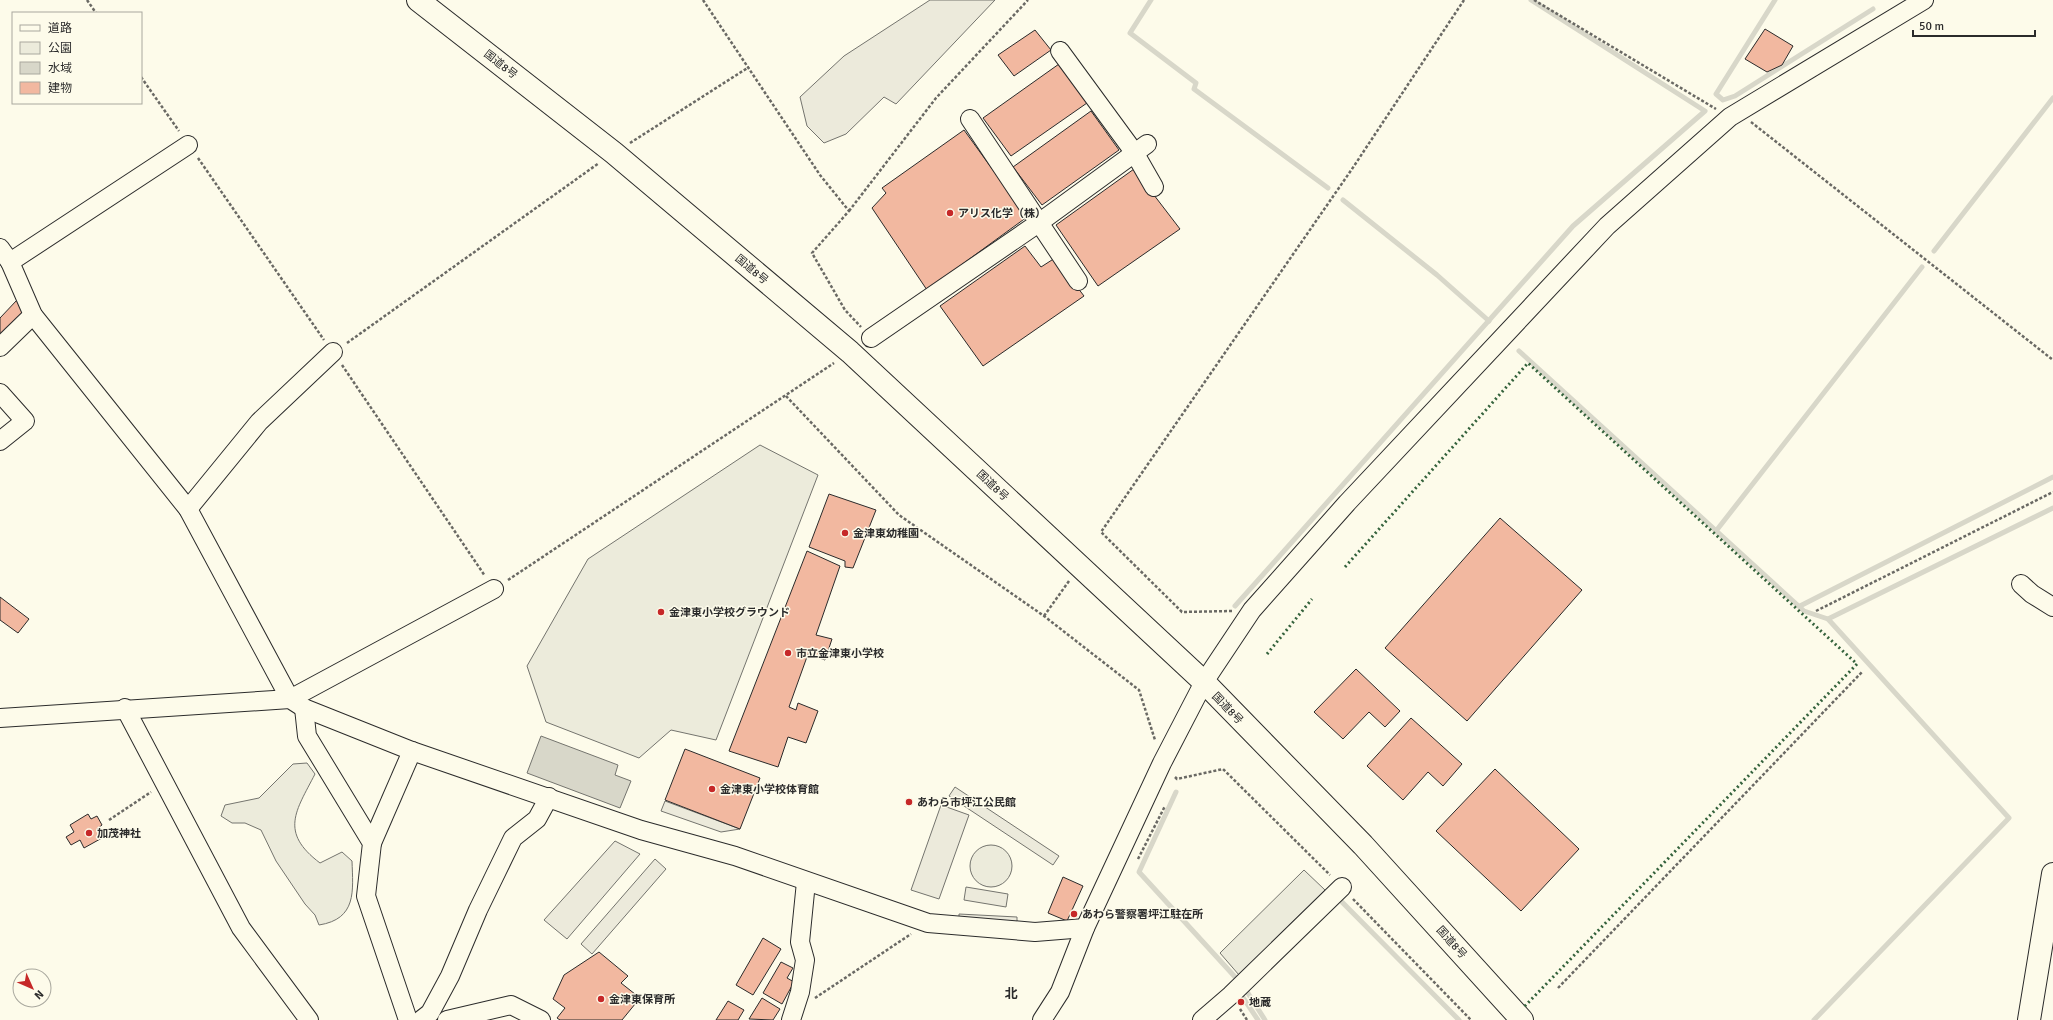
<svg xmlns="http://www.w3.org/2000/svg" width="2053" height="1020" font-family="Signika,'Noto Sans JP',sans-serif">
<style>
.green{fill:#ecebdb;stroke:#74746e}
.parking{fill:#eceadb;stroke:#74746e}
.water{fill:#d8d7c9;stroke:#74746e}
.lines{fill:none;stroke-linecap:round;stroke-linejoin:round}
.stream{stroke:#d8d7c9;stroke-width:5}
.building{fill:#f2b8a0;stroke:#2b2b2b}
.minor-casing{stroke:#2b2b2b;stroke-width:20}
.major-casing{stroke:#2b2b2b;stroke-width:24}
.highway-casing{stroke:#2b2b2b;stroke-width:24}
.path{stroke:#6a6964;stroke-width:2.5;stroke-dasharray:3 2;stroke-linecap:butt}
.minor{stroke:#fdfbea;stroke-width:18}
.major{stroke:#fdfbea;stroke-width:22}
.highway{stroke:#fdfbea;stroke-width:22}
.hedge{stroke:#34623c;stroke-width:3;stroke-dasharray:2 3;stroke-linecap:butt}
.poi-dot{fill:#c62828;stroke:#fdfbea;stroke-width:1.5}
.labels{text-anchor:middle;stroke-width:3;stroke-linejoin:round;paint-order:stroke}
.street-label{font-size:11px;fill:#2b2b2b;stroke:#fdfbea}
.poi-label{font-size:11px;font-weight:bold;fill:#2b2b2b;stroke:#fdfbea;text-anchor:start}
.quarter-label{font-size:13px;font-weight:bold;fill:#2b2b2b;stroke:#fdfbea}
</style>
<rect width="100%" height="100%" fill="#fdfbea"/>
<g class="green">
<path d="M760,445L818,475L716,740L671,730L639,758L546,722L527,666L588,559Z"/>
<path d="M307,763L315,774C296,811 279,832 320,863L342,852L352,861C353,891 357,919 319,925L315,915L305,904L276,861L261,830L245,823H232L221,816L225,805L259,798L293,764Z"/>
<circle cx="991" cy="866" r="21"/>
<path d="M1304,870L1325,890L1239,975L1220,953Z"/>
</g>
<g class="parking">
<path d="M930,0H995L896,104L884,97L846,134L824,143L807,126L800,97L844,56Z"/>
<path d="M955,787L1059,856L1053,865L949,796Z"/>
<path d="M665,801L740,829L721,832L661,811Z"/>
<path d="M941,805L969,815L939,899L911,890Z"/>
<path d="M615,841L640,854L567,939L544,920Z"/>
<path d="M655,859L666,869L592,954L581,944Z"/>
<path d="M966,887L1008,894L1006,907L964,900Z"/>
<path d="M959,914L1017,917V926L959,923Z"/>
</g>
<path class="water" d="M541,736L618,765L615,775L631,781L620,808L527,773Z"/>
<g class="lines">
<g class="stream">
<path d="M1151,0L1130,33L1196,83L1194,89L1328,188"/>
<path d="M1775,0L1716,94L1723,100L1735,96L1873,9"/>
<path d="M1343,200L1437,275L1489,321"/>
<path d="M1934,251L2053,98"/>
<path d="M1519,351L1804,611L1828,619"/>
<path d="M1716,531L1922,267"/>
<path d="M1235,606L1573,226L1705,111L1531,0"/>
<path d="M1800,606L2053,477"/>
<path d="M1176,792L1139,872L1236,978"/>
<path d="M1340,900L1459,1020"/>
<path d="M1246,990L1265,1020"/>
<path d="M1242,996L1258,1020"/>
<path d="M1814,1020L2009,818L1828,619L2053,508"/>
</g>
</g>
<g class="building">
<path d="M1765,29L1793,46L1782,65L1767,72L1745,59Z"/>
<path d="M1035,30L1051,50L1014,76L998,55Z"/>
<path d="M1059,64L1087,103L1011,156L983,118Z"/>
<path d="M1091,111L1119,150L1042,205L1013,167Z"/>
<path d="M964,130L1027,217L927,290L872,208L886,193L882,188Z"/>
<path d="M1134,169L1180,229L1098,286L1056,225Z"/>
<path d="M1025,246L1041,267L1055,258L1084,296L983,366L940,306Z"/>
<path d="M17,300L29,313L0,340V318Z"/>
<path d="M829,494L876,510L853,568L845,567V561L809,547Z"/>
<path d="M1500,518L1582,590L1467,721L1385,648Z"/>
<path d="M807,551L840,566L816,635L832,639L825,660L808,654L789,707L796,710L798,703L818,711L806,743L788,737L778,767L729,751Z"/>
<path d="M0,597L29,619L18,633L0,620Z"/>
<path d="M1356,669L1400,711L1385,727L1369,712L1343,739L1314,712Z"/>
<path d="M1411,718L1462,764L1443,786L1428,772L1403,800L1367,766Z"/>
<path d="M685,749L760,778L740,829L665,800Z"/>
<path d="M1495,769L1579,849L1521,911L1436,831Z"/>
<path d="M88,814L91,819L97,816L102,825L97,829L102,838L84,848L80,840L71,845L66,837L74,832L70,825Z"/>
<path d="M1063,877L1083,886L1067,921L1048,913Z"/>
<path d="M763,938L781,949L753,995L736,985Z"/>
<path d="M599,952L628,976L621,983L640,998L622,1020H560L557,1018L565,1008L553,999L564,975Z"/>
<path d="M781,962L793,968L787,978L794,982L782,1004L763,993Z"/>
<path d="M762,998L780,1009L773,1020L749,1019Z"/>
<path d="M728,1001L744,1010L738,1020H716Z"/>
</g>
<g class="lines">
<g class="minor-casing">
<g id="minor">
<path d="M1060,51L1134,152L1154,187"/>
<path d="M970,119L1078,281"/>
<path d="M0,248L10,262L33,315L188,509L290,699L494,589"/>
<path d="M10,262L188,145"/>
<path d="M871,338L1040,222L1147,144"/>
<path d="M0,347L33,315"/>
<path d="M0,393L25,421L0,441"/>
<path d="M188,509L259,422L333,352"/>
<path d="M2021,584L2032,594L2053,607"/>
<path d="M125,708L241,928L309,1020"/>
<path d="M304,708L307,736L372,843L366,896L408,1020"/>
<path d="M0,718L290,699L304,708L412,751L641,830L735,856L928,923L1035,932L1085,928"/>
<path d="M372,843L412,751"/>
<path d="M421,1020L430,1013L450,976L478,910L513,838L537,819L549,797"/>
<path d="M447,1020L511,1005L541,1020"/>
<path d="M791,1020L800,992L805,960L800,942L806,882"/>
<path d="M1042,1020L1060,992L1085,928L1162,763L1204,682L1252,610L1347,503L1607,226L1730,117L1924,0"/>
<path d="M1202,1020L1231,995L1342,887"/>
</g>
</g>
<g class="major-casing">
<path id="major" d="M2029,1020L2053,874"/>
</g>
<g class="highway-casing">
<path id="highway" d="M418,0L614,153L850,352L1204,682L1363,845L1522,1020"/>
</g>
<g class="path">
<path d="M87,0L96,13"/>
<path d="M703,0L820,175L849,211L812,253L845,310L861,327"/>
<path d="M1534,0L1716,109"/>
<path d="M141,77L179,131"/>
<path d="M1751,122L2053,360"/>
<path d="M630,143L749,67"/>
<path d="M198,158L324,340"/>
<path d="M849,211L936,98L1028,0"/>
<path d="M347,343L599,163"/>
<path d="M342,365L485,576"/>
<path d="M786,396L899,515L1044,616L1139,690L1155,740"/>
<path d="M508,580L834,363"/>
<path d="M1232,611L1182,612L1101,532L1352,169L1464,0"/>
<path d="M1816,611L2053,492"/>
<path d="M1044,616L1069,581"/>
<path d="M1175,777L1177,779L1223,769L1330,875"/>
<path d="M109,820L151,792"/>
<path d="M1138,859L1165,806"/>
<path d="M1353,899L1471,1020"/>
<path d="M1558,988L1862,672"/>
<path d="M815,998L911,934"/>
<path d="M1240,1009L1247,1020"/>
</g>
<use href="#minor" class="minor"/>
<use href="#major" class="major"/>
<use href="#highway" class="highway"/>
<g class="hedge">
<path d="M1345,567L1528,363L1857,664L1523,1008"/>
<path d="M1267,654L1312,599"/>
</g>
</g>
<g class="poi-dot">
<circle cx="950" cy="213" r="4"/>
<circle cx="845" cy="533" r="4"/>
<circle cx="661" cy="612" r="4"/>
<circle cx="788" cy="653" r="4"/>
<circle cx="712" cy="789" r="4"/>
<circle cx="909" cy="802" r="4"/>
<circle cx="89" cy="833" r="4"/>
<circle cx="1074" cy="914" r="4"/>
<circle cx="601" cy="999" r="4"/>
<circle cx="1241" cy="1002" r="4"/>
</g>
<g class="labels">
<g class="street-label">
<text transform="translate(501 64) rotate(38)" y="4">国道8号</text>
<text transform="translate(752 269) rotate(40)" y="4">国道8号</text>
<text transform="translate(993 485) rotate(43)" y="4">国道8号</text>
<text transform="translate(1228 708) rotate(46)" y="4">国道8号</text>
<text transform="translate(1452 942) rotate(48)" y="4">国道8号</text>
</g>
<g class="poi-label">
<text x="958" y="217">アリス化学（株）</text>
<text x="853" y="537">金津東幼稚園</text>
<text x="669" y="616">金津東小学校グラウンド</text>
<text x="796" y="657">市立金津東小学校</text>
<text x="720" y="793">金津東小学校体育館</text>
<text x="917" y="806">あわら市坪江公民館</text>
<text x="97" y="837">加茂神社</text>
<text x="1082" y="918">あわら警察署坪江駐在所</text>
<text x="609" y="1003">金津東保育所</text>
<text x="1249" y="1006">地蔵</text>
</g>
<g class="quarter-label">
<text x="1011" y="998">北</text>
</g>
</g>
<rect x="12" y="12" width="130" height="92" fill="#fdfbea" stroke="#a9a89e"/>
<rect x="20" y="25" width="20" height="6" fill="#fdfbea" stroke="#a9a89e"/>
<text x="48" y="32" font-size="12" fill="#2b2b2b">道路</text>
<rect x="20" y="42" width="20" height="12" fill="#ecebdb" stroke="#a9a89e"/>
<text x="48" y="52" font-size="12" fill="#2b2b2b">公園</text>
<rect x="20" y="62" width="20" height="12" fill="#d8d7c9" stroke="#a9a89e"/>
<text x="48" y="72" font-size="12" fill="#2b2b2b">水域</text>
<rect x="20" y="82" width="20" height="12" fill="#f2b8a0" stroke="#a9a89e"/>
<text x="48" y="92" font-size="12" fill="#2b2b2b">建物</text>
<g transform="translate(32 988) rotate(135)"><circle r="19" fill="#fdfbea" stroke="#a9a89e"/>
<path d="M0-3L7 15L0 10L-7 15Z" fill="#c62828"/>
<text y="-6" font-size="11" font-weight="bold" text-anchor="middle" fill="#2b2b2b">N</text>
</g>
<path d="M1913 30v6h122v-6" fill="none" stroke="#2b2b2b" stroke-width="2"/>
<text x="1919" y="30" font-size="12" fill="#2b2b2b" stroke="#fdfbea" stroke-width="3" paint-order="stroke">50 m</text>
</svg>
